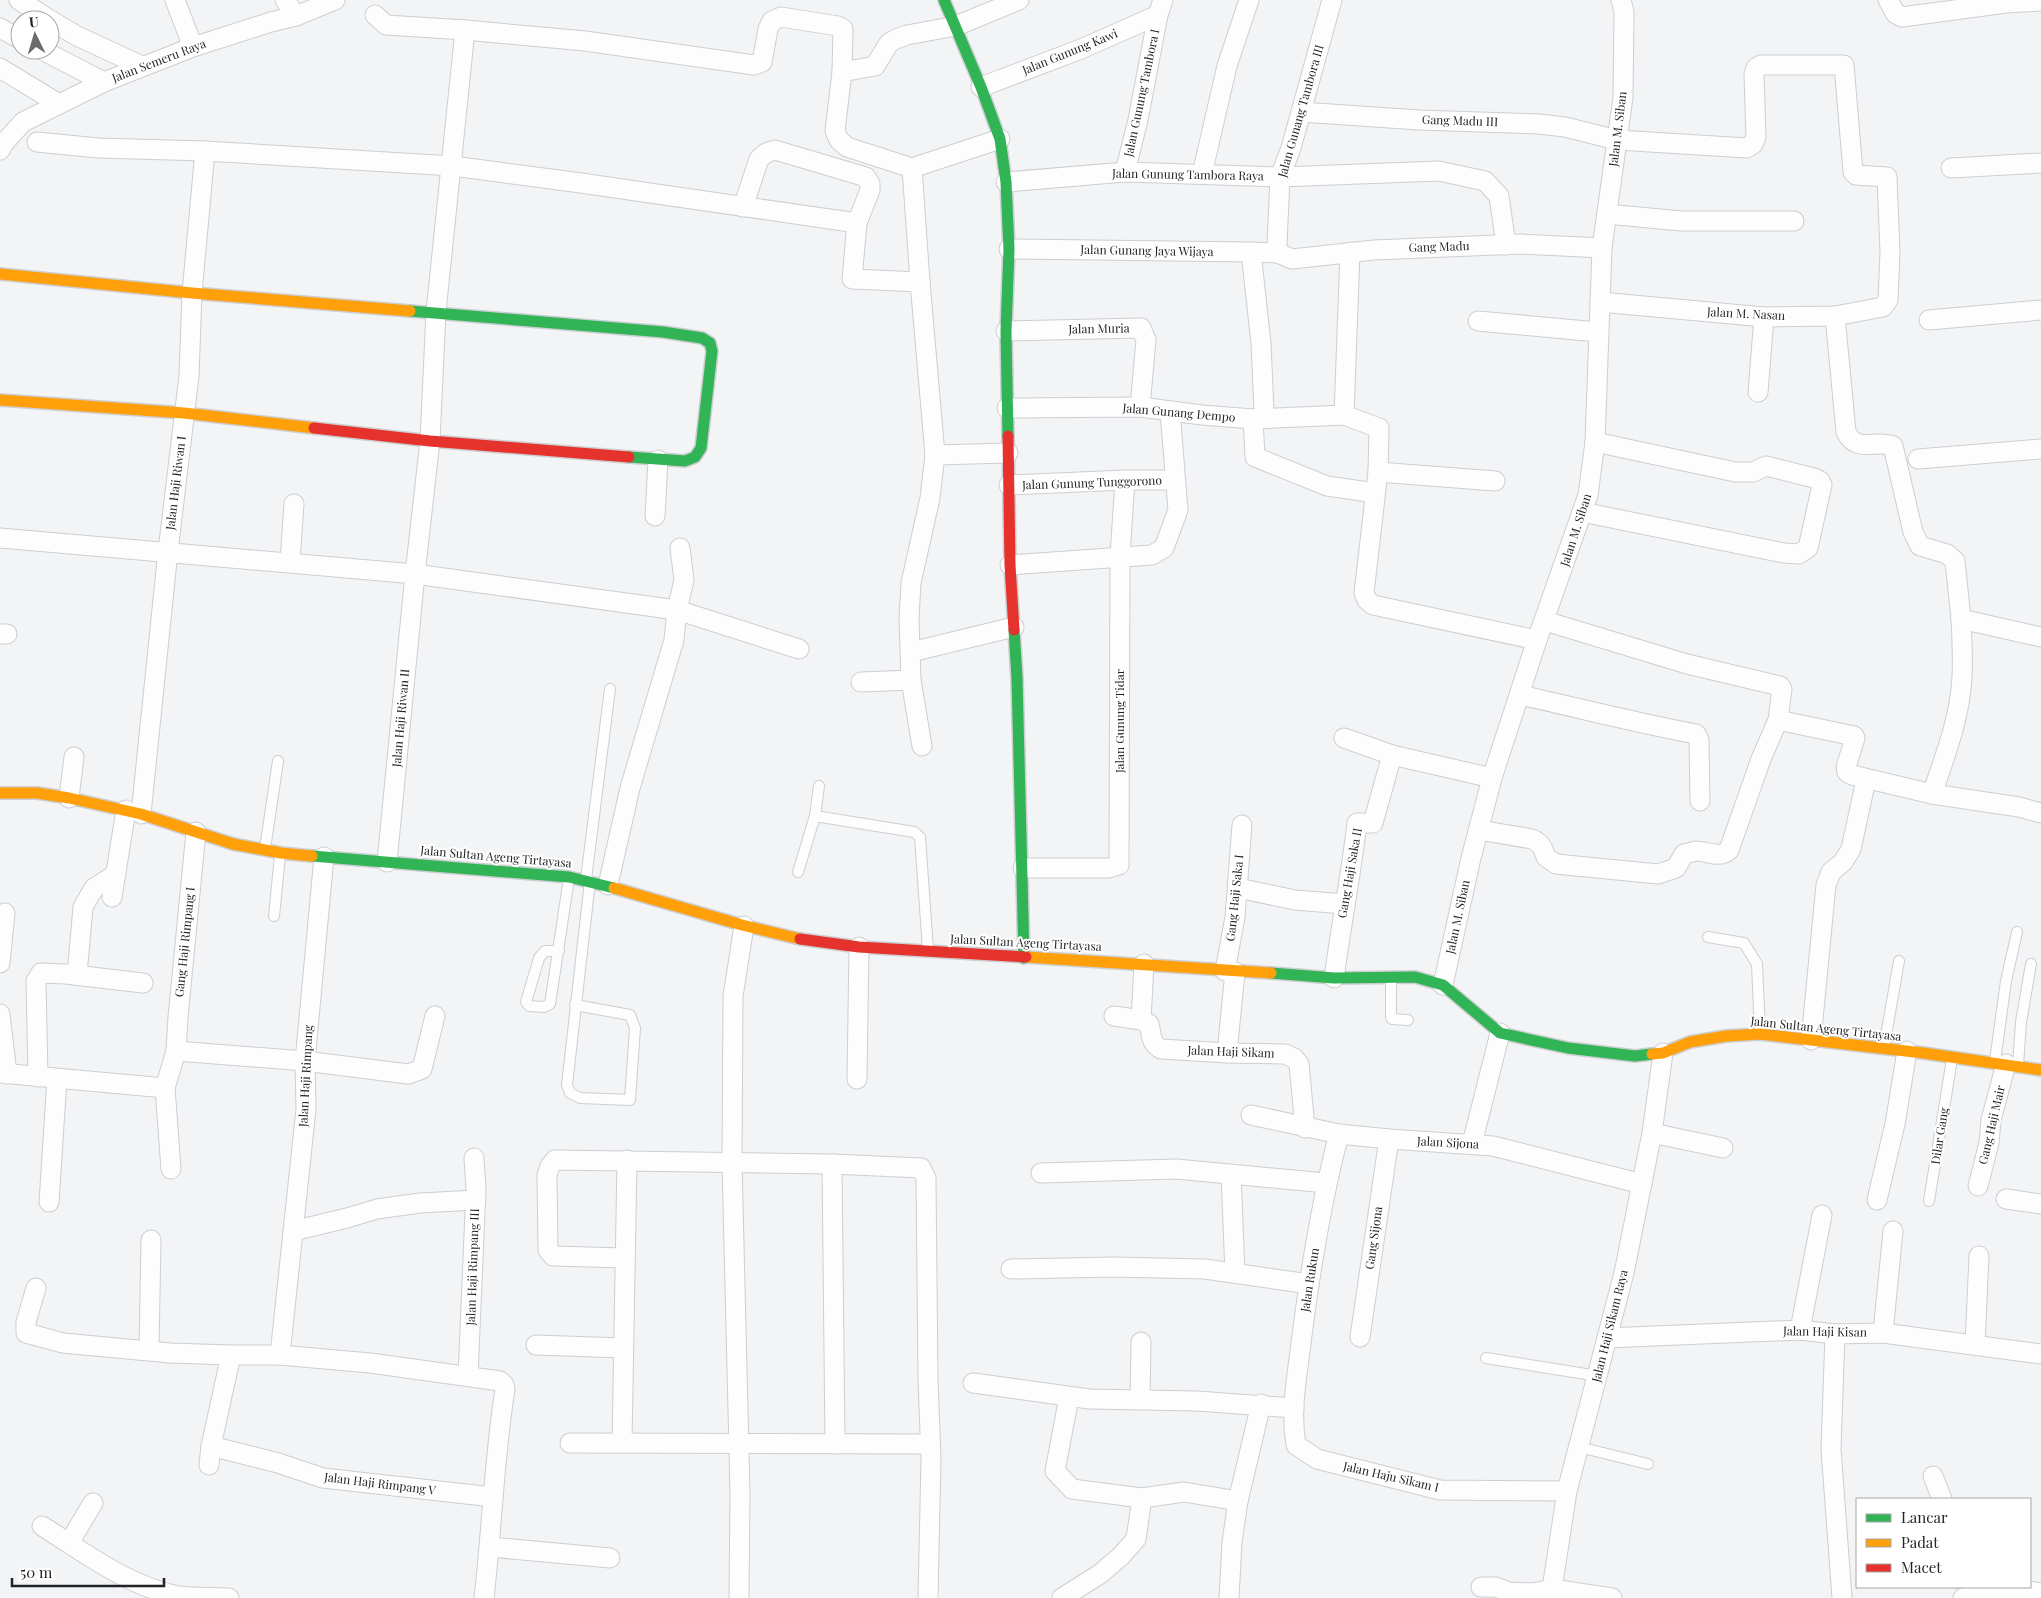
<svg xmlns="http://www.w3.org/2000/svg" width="2041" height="1598" font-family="'Playfair Display',serif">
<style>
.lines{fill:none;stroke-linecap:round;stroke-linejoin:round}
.lane-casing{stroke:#cdced0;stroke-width:12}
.street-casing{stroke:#cdced0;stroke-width:21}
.fast-casing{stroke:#cdced0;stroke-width:14}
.slow-casing{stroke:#cdced0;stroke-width:14}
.jam-casing{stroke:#cdced0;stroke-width:14}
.lane{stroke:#fdfdfe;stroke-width:10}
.street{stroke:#fdfdfe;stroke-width:19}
.fast{stroke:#30b455;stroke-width:11}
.slow{stroke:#ff9f0a;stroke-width:11}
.jam{stroke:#e5322d;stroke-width:11}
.labels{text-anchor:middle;stroke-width:4;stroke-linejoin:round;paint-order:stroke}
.street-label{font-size:12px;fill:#222325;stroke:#fff}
</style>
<rect width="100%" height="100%" fill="#f2f4f6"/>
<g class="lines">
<g class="lane-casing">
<g id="lane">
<path d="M815,816L914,832L920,837L928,950"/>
<path d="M265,849L278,761"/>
<path d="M798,872L815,816L819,786"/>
<path d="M586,879L610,689"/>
<path d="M274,916L280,855"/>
<path d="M1708,937L1744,943L1757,964L1760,1033"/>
<path d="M559,951H545L539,958L526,1002L529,1006L544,1007L550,1004L569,878"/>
<path d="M1391,977V1017L1392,1019L1408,1020"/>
<path d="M575,1005L630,1015L635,1028L630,1100L580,1098L570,1093L567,1085L590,881"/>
<path d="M1884,1047L1899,961"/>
<path d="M1995,1061L2006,981L2017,932"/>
<path d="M2018,1065L2021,1022L2031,964"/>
<path d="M1929,1201L1952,1059"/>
<path d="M1486,1358L1598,1376"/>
<path d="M1579,1447L1648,1464"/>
</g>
</g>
<g class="street-casing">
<g id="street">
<path d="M19,0L50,20"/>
<path d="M175,0L193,47"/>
<path d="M285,0L296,16"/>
<path d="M1888,0L1896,14L1902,17L2006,3L2041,1"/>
<path d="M375,15L386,25L465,30L585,41L754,65L762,62L768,29L772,21L781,17L838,26L843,29L842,72L875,66L889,43L896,39L907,35L956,26L1019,0"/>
<path d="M50,20L77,36L142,66"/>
<path d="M0,28L20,39"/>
<path d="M42,50L104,82"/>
<path d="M0,68L59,104"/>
<path d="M842,72L835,131L839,140L847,147L912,168L920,282"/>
<path d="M981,87L1081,49L1158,15"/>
<path d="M1301,112L1419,120L1539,124L1565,127L1617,140L1747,148L1753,144L1756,137L1754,74L1756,68L1761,65H1844L1853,172L1856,175L1887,177L1890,252L1888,300L1883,307L1835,316L1764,317L1600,302"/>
<path d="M37,142L98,148L205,151L453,166L581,183L857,223L852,279L920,282L935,455L930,498L911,583L909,618L911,680L922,746"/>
<path d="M0,150L4,143L23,122L104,82L193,47L271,22L296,16L335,0"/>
<path d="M912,168L1000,139"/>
<path d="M1951,168L2041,163"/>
<path d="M1125,172L1138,120L1158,15L1163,0"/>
<path d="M1202,174L1227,66L1249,0"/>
<path d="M1006,182L1125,172L1280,177L1439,171L1485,181L1499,196L1506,245"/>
<path d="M743,207L759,159L766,153L775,150L866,177L870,184V190L857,223"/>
<path d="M1607,214L1681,221H1794"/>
<path d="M1009,249L1251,252L1278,253L1292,259L1374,250L1521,244L1602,248"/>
<path d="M1251,252L1261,343L1264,411L1261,418"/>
<path d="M1278,253L1277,245L1280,177L1291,148L1332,0"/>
<path d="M1835,316L1846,432C1857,454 1876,439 1893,446L1913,532L1920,546L1947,554L1955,561L1961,619L2041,637"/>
<path d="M1929,320L2041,310"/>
<path d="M1478,321L1598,332"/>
<path d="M1006,331L1141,328L1146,340L1140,407"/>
<path d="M1758,392L1764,317"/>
<path d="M1007,408L1140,407L1202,415L1253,419L1344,415L1379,428L1378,472L1364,593L1367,600L1373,605L1537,640"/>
<path d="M1344,415L1350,252"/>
<path d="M1253,419L1255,457L1327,486L1375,493"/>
<path d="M935,455L1008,453"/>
<path d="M1918,459L2041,449"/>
<path d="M1378,472L1495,481"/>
<path d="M1009,485L1125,480H1175"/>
<path d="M1582,512L1784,553L1799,554L1808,548L1822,485L1820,481L1814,478L1766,466L1753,472H1735L1595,442"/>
<path d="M655,516L658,460"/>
<path d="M0,538L415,574L677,610L799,649"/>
<path d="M290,562L294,504"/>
<path d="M1010,565L1152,555L1164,548L1178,510L1170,411"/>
<path d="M1545,621L1687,664L1780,686L1782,689L1778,720L1854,736L1855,738L1846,767L1847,772L1852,775L1932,794L2019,807L2041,813"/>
<path d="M0,634H7"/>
<path d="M911,652L1014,627"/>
<path d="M861,682L911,680"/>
<path d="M1520,695C1579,708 1637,723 1696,734L1699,740L1700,801"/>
<path d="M1344,738L1392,755L1492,778"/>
<path d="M1932,794C1945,756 1960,718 1962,677C1963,658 1962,638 1961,619"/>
<path d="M69,798L74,757"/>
<path d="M141,814L168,551L189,376L192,293L205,151"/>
<path d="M1479,830L1532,839C1541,843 1543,848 1546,857L1556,864L1658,874L1676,868L1684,854C1688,853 1693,852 1696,851C1707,851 1720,859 1729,850L1761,759L1778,720"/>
<path d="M387,862L415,574L430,441L436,312L465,30"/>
<path d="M1023,868H1109L1119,865L1120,556L1125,480"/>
<path d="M608,885L630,788L674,640L677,610L684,580L680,548"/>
<path d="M1238,888L1295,900L1344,904"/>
<path d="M112,897L126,810"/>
<path d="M0,963L5,913"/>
<path d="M1225,971L1235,917L1242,825"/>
<path d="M77,975L83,907L94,888L116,874"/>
<path d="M1334,978C1341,926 1351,875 1357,823H1373L1392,755"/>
<path d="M1443,985L1471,858L1492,778L1537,640L1588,495L1595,442L1602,248L1623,97L1624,12L1621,0"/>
<path d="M0,1014L7,1074"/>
<path d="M1114,1016L1141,1020L1149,1024C1152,1035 1150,1043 1161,1049L1227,1053L1285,1054L1294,1058L1299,1064L1305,1128"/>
<path d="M1141,1020L1144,964"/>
<path d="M1811,1040L1826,885L1831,872L1843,862L1851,849L1866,780"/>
<path d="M176,1051L305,1061L408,1074L422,1069L435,1016"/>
<path d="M1227,1053L1235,972"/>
<path d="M0,1073L165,1088L176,1051L178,1017L196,832"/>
<path d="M38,1077L36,981L41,973L66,974L143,983"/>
<path d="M857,1079L859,947"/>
<path d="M165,1088L171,1169"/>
<path d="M1251,1115L1339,1134L1389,1139L1493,1146L1642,1184"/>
<path d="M1652,1133L1723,1148"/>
<path d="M1339,1134C1321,1202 1310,1272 1301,1343C1297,1377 1290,1411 1296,1445L1317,1459L1440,1490L1567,1491"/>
<path d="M1472,1144L1500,1033"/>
<path d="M832,1164L835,1444"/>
<path d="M1041,1173L1176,1169L1326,1183"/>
<path d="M1231,1174L1235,1273"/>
<path d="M1978,1186L1989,1143L1991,1120L2006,1064"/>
<path d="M2006,1199L2041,1204"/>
<path d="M1877,1200L1895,1124L1907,1051"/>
<path d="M49,1202L57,1079"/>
<path d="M293,1231L347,1218L377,1209L420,1203L476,1200"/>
<path d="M625,1258L553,1256L548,1250L547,1175L550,1166L555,1160L832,1164L921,1168L926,1178L928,1380L931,1458L928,1598"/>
<path d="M1011,1269L1113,1267L1205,1269L1309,1284"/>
<path d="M36,1288L26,1322V1333L63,1343L170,1353L231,1355H280L370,1363L500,1381L504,1385L505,1389C494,1459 492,1528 484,1598"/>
<path d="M1800,1330L1822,1215"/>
<path d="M1883,1333L1893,1231"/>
<path d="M1835,1334L1831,1449L1842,1598"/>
<path d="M1360,1337L1389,1139"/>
<path d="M1607,1338L1800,1330L1835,1334L1883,1333L2041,1354"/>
<path d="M536,1345L623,1348"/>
<path d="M1975,1345L1979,1256"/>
<path d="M149,1350L151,1240"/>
<path d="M280,1355L306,1109L305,1061L324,857"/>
<path d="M468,1376L476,1189L474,1158"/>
<path d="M973,1383L1089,1399L1197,1401L1294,1408"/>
<path d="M1069,1397L1055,1471L1072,1489L1142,1498L1184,1492L1238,1501"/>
<path d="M1140,1400L1141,1342"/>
<path d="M570,1443L930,1444"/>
<path d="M622,1443L627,1160"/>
<path d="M211,1446L278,1463L323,1478L493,1497"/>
<path d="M209,1465L211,1446L231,1355"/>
<path d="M1933,1476L1942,1499"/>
<path d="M42,1526C85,1553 129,1587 179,1596C195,1598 213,1597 229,1598"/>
<path d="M69,1543L93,1503"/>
<path d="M490,1547L610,1558"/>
<path d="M1481,1587H1496L1509,1592L1533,1593L1552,1589L1612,1598"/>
<path d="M739,1598L740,1493L732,1162L733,996L744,926"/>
<path d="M1062,1598L1100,1574L1121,1556L1136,1539L1142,1498"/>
<path d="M1229,1598L1232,1542L1238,1501L1261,1404"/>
<path d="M1548,1598L1552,1589L1567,1491L1624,1273L1652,1133L1663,1053"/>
<path d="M1963,1598C1990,1587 2013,1588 2041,1593"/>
</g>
</g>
<g class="fast-casing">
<g id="fast">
<path d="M944,0L981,87L1000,139L1006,182L1009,249L1006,331L1008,436"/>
<path d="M410,311L663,332L702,338L710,343L712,351L701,448L695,457L685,461L629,457"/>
<path d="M1014,630L1017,678L1024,958"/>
<path d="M312,856L569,877L614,888"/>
<path d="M1271,973L1334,978L1415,977L1443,985L1500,1033L1568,1048L1635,1056L1652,1054"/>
</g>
</g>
<g class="slow-casing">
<g id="slow">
<path d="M0,274L192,293L410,311"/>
<path d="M0,400L184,413L314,428"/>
<path d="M0,793H37L69,798L141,814L233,844L281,853L312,856"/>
<path d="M614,888L742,925L800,939"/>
<path d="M1026,957L1271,973"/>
<path d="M1652,1054L1663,1053L1690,1042L1726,1036L1760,1034L1923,1053L2041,1070"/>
</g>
</g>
<g class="jam-casing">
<g id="jam">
<path d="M314,428L430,441L629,457"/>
<path d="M1008,436L1010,565L1014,630"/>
<path d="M800,939L859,947L1026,957"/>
</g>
</g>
<use href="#lane" class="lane"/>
<use href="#street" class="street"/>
<use href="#fast" class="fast"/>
<use href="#slow" class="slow"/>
<use href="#jam" class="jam"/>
</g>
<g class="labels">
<g class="street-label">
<text transform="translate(1070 52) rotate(-22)" y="4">Jalan Gunung Kawi</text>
<text transform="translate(159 61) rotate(-21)" y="4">Jalan Semeru Raya</text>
<text transform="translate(1142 93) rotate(-78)" y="4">Jalan Gunung Tambora I</text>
<text transform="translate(1301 111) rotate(-74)" y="4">Jalan Gunang Tambora III</text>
<text transform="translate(1460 121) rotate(2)" y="4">Gang Madu III</text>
<text transform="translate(1618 129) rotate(-83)" y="4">Jalan M. Siban</text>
<text transform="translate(1188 175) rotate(1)" y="4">Jalan Gunung Tambora Raya</text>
<text transform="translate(1439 247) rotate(-2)" y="4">Gang Madu</text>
<text transform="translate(1147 251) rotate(1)" y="4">Jalan Gunang Jaya Wijaya</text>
<text transform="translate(1746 314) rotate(3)" y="4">Jalan M. Nasan</text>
<text transform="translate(1099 329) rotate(-1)" y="4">Jalan Muria</text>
<text transform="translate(1179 413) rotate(5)" y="4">Jalan Gunang Dempo</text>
<text transform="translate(176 483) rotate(-83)" y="4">Jalan Haji Riwan I</text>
<text transform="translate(1092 483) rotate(-2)" y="4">Jalan Gunung Tunggorono</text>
<text transform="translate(1576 530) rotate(-72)" y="4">Jalan M. Siban</text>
<text transform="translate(401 718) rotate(-85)" y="4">Jalan Haji Riwan II</text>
<text transform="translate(1120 721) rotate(-90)" y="4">Jalan Gunung Tidar</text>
<text transform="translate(496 857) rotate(5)" y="4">Jalan Sultan Ageng Tirtayasa</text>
<text transform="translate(1350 873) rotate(-80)" y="4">Gang Haji Saka II</text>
<text transform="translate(1235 898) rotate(-84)" y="4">Gang Haji Saka I</text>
<text transform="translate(1458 917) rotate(-78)" y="4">Jalan M. Siban</text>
<text transform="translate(185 942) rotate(-84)" y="4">Gang Haji Rimpang I</text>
<text transform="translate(1026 943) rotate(3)" y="4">Jalan Sultan Ageng Tirtayasa</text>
<text transform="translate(1826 1029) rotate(6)" y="4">Jalan Sultan Ageng Tirtayasa</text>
<text transform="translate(1231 1052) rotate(2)" y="4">Jalan Haji Sikam</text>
<text transform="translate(306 1076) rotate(-87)" y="4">Jalan Haji Rimpang</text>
<text transform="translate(1992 1125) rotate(-77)" y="4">Gang Haji Mair</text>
<text transform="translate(1940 1136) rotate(-81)" y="4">Dilar Gang</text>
<text transform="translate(1448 1143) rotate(3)" y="4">Jalan Sijona</text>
<text transform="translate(1374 1238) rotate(-82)" y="4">Gang Sijona</text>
<text transform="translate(473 1267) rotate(-88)" y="4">Jalan Haji Rimpang III</text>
<text transform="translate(1310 1280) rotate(-81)" y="4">Jalan Rukun</text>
<text transform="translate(1610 1326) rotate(-76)" y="4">Jalan Haji Sikam Raya</text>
<text transform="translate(1825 1332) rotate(1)" y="4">Jalan Haji Kisan</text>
<text transform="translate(1391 1477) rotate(13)" y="4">Jalan Haju Sikam I</text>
<text transform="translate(380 1484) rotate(7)" y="4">Jalan Haji Rimpang V</text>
</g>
</g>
<rect x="1856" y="1498" width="175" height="90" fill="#ffffff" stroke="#a7a7a8"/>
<rect x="1866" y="1514" width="25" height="8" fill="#30b455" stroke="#a7a7a8"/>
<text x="1901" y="1523" font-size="15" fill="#222325">Lancar</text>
<rect x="1866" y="1539" width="25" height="8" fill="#ff9f0a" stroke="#a7a7a8"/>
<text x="1901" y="1548" font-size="15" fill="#222325">Padat</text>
<rect x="1866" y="1564" width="25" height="8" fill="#e5322d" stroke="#a7a7a8"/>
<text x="1901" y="1573" font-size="15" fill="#222325">Macet</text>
<g transform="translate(35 35) rotate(355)"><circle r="24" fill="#ffffff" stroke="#a7a7a8"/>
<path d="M0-4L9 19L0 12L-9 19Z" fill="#6b6c6e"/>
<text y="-8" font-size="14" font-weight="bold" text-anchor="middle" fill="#222325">U</text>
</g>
<path d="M12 1578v8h152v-8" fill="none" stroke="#222325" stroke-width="2.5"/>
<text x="20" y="1578" font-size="15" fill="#222325" stroke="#ffffff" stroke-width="4" paint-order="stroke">50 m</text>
</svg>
